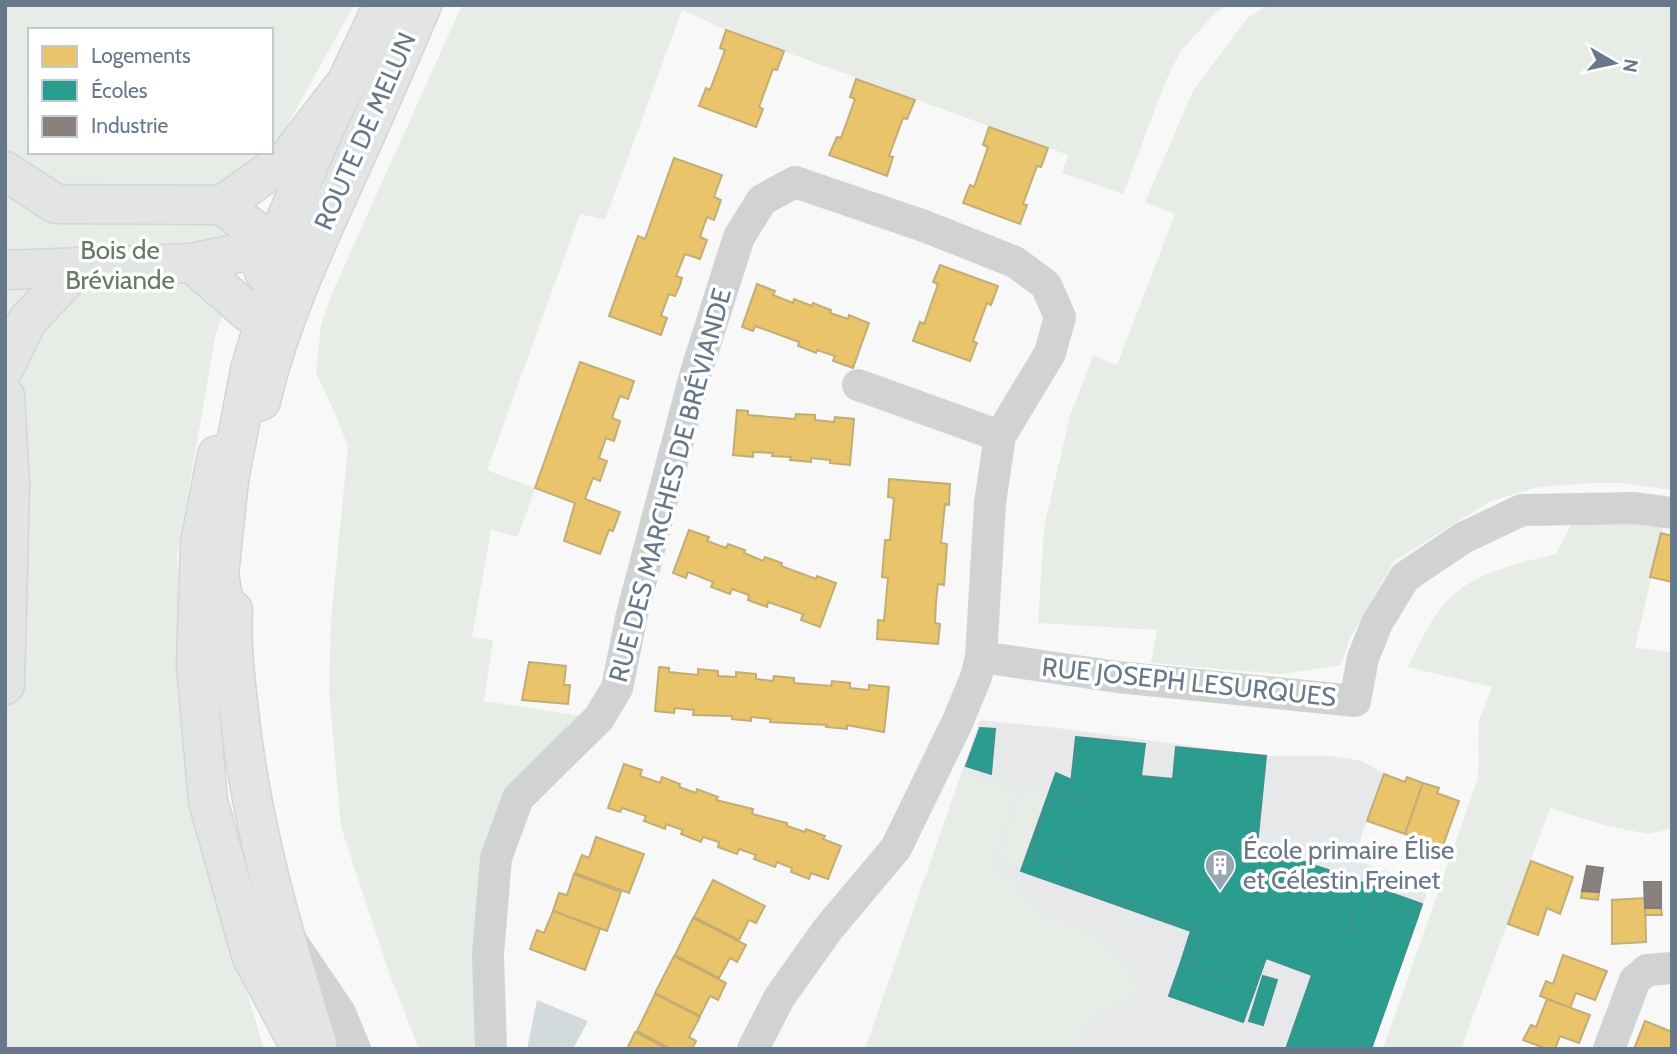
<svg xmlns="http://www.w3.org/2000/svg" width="1677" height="1054" font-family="Cabin,sans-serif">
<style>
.built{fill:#e7e8e9}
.green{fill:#e8ece6;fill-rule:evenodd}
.water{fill:#d2dadd}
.homes{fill:#e9c46a;stroke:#c2ad74;stroke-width:2}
.schools{fill:#2a9d8f;stroke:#3c928e;stroke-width:2}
.industry{fill:#8a817c;stroke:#7f7e80;stroke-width:2}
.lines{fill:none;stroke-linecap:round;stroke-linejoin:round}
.secondary-casing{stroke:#d3d5d7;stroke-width:41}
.primary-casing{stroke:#d4d5d7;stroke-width:41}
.street{stroke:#d1d2d3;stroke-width:32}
.secondary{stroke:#e3e4e4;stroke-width:38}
.primary{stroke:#e3e4e4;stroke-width:38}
.labels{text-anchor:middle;stroke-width:7;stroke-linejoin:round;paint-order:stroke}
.street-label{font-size:26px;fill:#66788a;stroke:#fff}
.park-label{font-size:26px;fill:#667a62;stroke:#fff}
.poi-label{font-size:26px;fill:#66788a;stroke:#fff;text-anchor:start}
</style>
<rect width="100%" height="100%" fill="#f8f8f8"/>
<path class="built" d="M980,720L1066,729L1266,756H1330L1362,761L1384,774L1353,859L1429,887L1370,1049H865Z"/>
<g class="green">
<path d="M5,5H354L274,149L215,338L177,556L191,808L264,1049H5ZM30,30H271V152H30Z"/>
<path d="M462,5H1226L1215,13L1180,52L1165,83L1123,194L1062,173L1068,155L726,30L682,10L605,220L580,214L487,470L535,488L518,537L491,530L472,637L493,640L484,701L589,717L513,786L484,1049H419L391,978L341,827L329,691L331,619L348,447L338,420L316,372L321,325L333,291Z"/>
<path d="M1268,5H1672V478L1670,490L1622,483H1594L1538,487L1491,501L1394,561L1350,638L1341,665L1281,674L1151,663L1157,630L1038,623L1044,527L1070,416L1093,356L1117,365L1175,214L1145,202L1193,91L1247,18Z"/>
<path d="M1575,517L1664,523L1635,648L1672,652V829L1648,834L1603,825L1550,808L1461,1049H1383L1478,778L1479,720L1492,687L1408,667C1419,645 1430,619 1447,601C1473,572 1520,563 1556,554Z"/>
<path d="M965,765L981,771L978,780L1016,793L990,871L1016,880L1014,890L1049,918L1086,932L1105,943L1128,970L1129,979L1138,980L1130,1003C1104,1003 1083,1026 1074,1049H865Z"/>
<path d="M1022,789L1045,797L1020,866L998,859Z"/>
</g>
<path class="water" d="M537,1000L588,1021L573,1049H527Z"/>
<g class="homes">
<path d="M726,30L784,51L777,70L773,69L759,107L763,109L756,127L699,106L706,88L710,90L725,50L720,48Z"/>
<path d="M856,79L915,100L907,119L903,118L889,156L893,157L887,176L829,155L837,137L841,138L855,99L850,97Z"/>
<path d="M989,127L1048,148L1041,167L1037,166L1023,204L1027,205L1020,224L963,203L970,185L974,187L988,147L983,145Z"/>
<path d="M674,158L722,175L714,197L721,200L714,220L707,217L700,237L707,240L700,259L685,254L676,276L682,278L680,285L675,296L669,294L661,316L667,318L661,335L609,316L638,236L645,239Z"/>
<path d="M940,265L998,286L991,305L987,303L973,341L977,343L970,361L913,341L920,322L924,324L938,284L933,282Z"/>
<path d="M757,284L775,291L773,295L793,303L794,299L812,306L813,303L831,310L830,313L848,319L849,315L869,323L853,368L833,361L835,356L817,350L816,353L798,346L799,342L755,326L753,331L742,327Z"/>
<path d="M580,362L634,381L628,399L620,396L612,418L620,421L614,441L606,438L599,458L607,461L600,481L593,478L585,499L620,512L613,531L609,530L600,554L564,541L575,503L535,488Z"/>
<path d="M737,410L748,411V415L795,419L796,414L815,415V420L834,422L835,417L854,419L850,465L830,463V460L811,458V462L790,460L791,457L772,456L773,453L753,452V457L733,455Z"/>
<path d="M889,479L950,484L949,505L945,504L941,543L947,544L944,585L938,584L936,602L935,623L940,624L938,644L877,639L878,620L884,621L888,578L882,577L885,540H890L894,498L888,497Z"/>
<path d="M689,530L709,537L707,541L726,548L728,544L745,550L744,553L763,561L765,557L782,563L781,566L816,579L817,576L836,583L820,627L801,620L803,614L768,602L767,607L748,600L749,595L732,589L730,594L711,587L713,582L688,572L686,578L673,573Z"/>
<path d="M1661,533L1672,536V582L1650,577Z"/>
<path d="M529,662L566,666L564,685H570L568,704L522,700Z"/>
<path d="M659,667L669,668V672L698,675V669L718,671V676L736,677V672L756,674V679L773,681L774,676L794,678V683L831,686L832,681L850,683V688L869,690V685L889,687L884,732L847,725V729L826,727L827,725L770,722L771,719L751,717V721L732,719V716L693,715L694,710L675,708L674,713L655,711Z"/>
<path d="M624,764L642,770L640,776L660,783L662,777L680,784L679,787L696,793L697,789L718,797L716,800L753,809L752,814L787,823V826L805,832L806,829L825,836L823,839L841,846L828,879L811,873L809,879L791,872L792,868L777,862L775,867L754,859L756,855L739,849L737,854L718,847L719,842L703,837L701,842L681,834L683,830L666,824L665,829L644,821L646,816L622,808L620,812L608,808Z"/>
<path d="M1384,774L1405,782L1407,777L1423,783L1405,834L1367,821Z"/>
<path d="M1423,783L1439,788L1437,793L1459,801L1442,848L1405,834Z"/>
<path d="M596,837L644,854L629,893L575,873L582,855L589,858Z"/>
<path d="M1531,861L1573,877L1560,914L1547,908L1538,935L1508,924Z"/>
<path d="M574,874L621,892L607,931L553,911L559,893L567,895Z"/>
<path d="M713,880L765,906L756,923L749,920L739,940L694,917Z"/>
<path d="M1582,891L1599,892L1598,900L1581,898Z"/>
<path d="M1645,898L1646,942L1612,944V900Z"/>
<path d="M1645,908H1661L1662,915H1645Z"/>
<path d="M553,911L600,929L585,970L530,949L537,930L544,933Z"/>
<path d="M693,918L746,945L737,962L730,958L719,978L675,955Z"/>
<path d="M1563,955L1607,971L1595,1000L1576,993L1570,1008L1540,996L1546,981L1553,984Z"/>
<path d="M674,956L726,983L718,1000L710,996L700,1016L655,993Z"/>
<path d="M655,994L700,1017L689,1037L696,1041L692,1049H671L637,1031Z"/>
<path d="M1547,999L1590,1015L1579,1043L1560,1036L1555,1049H1547L1523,1040L1531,1025L1536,1027Z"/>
<path d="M1645,1021L1672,1032V1049H1634Z"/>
<path d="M635,1032L668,1049H627Z"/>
</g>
<g class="schools">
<path d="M980,728L995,729L991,774L966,766Z"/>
<path d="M1076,737L1145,744L1141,776L1173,779L1176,747L1266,756L1254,876L1269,880L1286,868L1302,865H1312L1328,870L1340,880L1351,899L1353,910L1350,929L1362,933L1374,900L1418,916L1371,1049H1286L1312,975L1266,958L1255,989L1189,965L1201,930L1064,881L1070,865L1034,853L1039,823L1055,796L1089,807L1092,800L1070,793Z"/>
<path d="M1056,773L1072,780L1070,793L1092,800L1089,807L1055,796L1039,823L1034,853L1070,865L1064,881L1201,930L1191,931L1021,871Z"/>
<path d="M1257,845L1321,868L1307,865L1291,867L1277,873L1269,880L1254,876Z"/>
<path d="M1321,868L1422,904L1418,916L1374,900L1362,933L1350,929L1353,910L1347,889L1336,877Z"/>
<path d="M1201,930L1189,965L1181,962L1191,931Z"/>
<path d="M1181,962L1255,989L1243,1022L1169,996Z"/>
<path d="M1263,976L1277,980L1263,1025L1249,1021Z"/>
</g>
<g class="industry">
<path d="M1587,866L1603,868L1599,892L1582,891Z"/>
<path d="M1644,882H1661V908H1645Z"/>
</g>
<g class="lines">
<g class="secondary-casing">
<g id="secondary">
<path d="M264,272L317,145L383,5"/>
<path d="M261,401C280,318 318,240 353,162C377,110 399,58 422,5"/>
<path d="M217,455L200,543L196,665L208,801L251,955L301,1049"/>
<path d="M233,610C231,644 235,677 239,711C251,825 283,934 317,1043"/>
</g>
</g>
<g class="primary-casing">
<g id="primary">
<path d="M5,171L56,204L222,205L289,157L342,88"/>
<path d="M222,205L274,245L275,286L250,370L229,480L219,575L231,642"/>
<path d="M192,263L318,236"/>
<path d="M5,270L192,263L249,313"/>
<path d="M5,367L27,321L78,267"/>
<path d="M5,396L10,485L5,685"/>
</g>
</g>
<g class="street">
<path d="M858,385L1000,436"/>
<path d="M981,657L1118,677L1355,701L1363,658L1377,623L1405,577L1463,538L1522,510L1635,508L1672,513"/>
<path d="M294,945L340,1013L355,1049"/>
<path d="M491,1049L488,954L496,858L518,798L599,718L617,688L632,614L696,372L739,237L762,200L795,182L924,226L1015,262L1046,285L1060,317L1050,353L1000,436L990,503L981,657L976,677L957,723L896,848L828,929L779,998L753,1049"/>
<path d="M1609,1049L1635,980L1647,970L1672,968"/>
</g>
<use href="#secondary" class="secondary"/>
<use href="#primary" class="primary"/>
</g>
<defs>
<g id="building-pin" transform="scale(1.575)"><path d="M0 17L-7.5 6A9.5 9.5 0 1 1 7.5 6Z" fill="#99a5b0" stroke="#fff"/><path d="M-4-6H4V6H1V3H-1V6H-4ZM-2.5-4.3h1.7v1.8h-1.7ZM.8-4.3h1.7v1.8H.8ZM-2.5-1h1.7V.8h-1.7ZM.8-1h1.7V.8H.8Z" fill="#fff"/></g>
</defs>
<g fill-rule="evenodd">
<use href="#building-pin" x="1220" y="865"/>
</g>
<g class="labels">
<g class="street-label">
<text transform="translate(365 131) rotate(-66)" y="9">ROUTE DE MELUN</text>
<text transform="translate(670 485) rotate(-75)" y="9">RUE DES MARCHES DE BRÉVIANDE</text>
<text transform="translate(1189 682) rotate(6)" y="9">RUE JOSEPH LESURQUES</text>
</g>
<g class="park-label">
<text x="120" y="259">Bois de<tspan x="120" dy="30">Bréviande</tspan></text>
</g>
<g class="poi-label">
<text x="1243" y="859">École primaire Élise<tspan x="1243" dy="30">et Célestin Freinet</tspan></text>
</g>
</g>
<rect width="1677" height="1054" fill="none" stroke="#66788a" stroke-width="14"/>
<rect x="28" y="28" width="245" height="126" fill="#ffffff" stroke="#c2c9d0" stroke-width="2"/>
<rect x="42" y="46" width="35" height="21" fill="#e9c46a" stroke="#c2c9d0" stroke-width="2"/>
<text x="91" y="63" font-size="21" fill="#66788a">Logements</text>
<rect x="42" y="80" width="35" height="21" fill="#2a9d8f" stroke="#c2c9d0" stroke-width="2"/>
<text x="91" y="98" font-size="21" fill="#66788a">Écoles</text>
<rect x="42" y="116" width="35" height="21" fill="#8a817c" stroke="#c2c9d0" stroke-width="2"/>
<text x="91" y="133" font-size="21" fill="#66788a">Industrie</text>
<g transform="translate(1614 63) rotate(99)" stroke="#ffffff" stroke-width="5" paint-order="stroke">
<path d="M0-5L12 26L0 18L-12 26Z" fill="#66788a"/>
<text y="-10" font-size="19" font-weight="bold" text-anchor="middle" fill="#66788a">N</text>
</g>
</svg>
